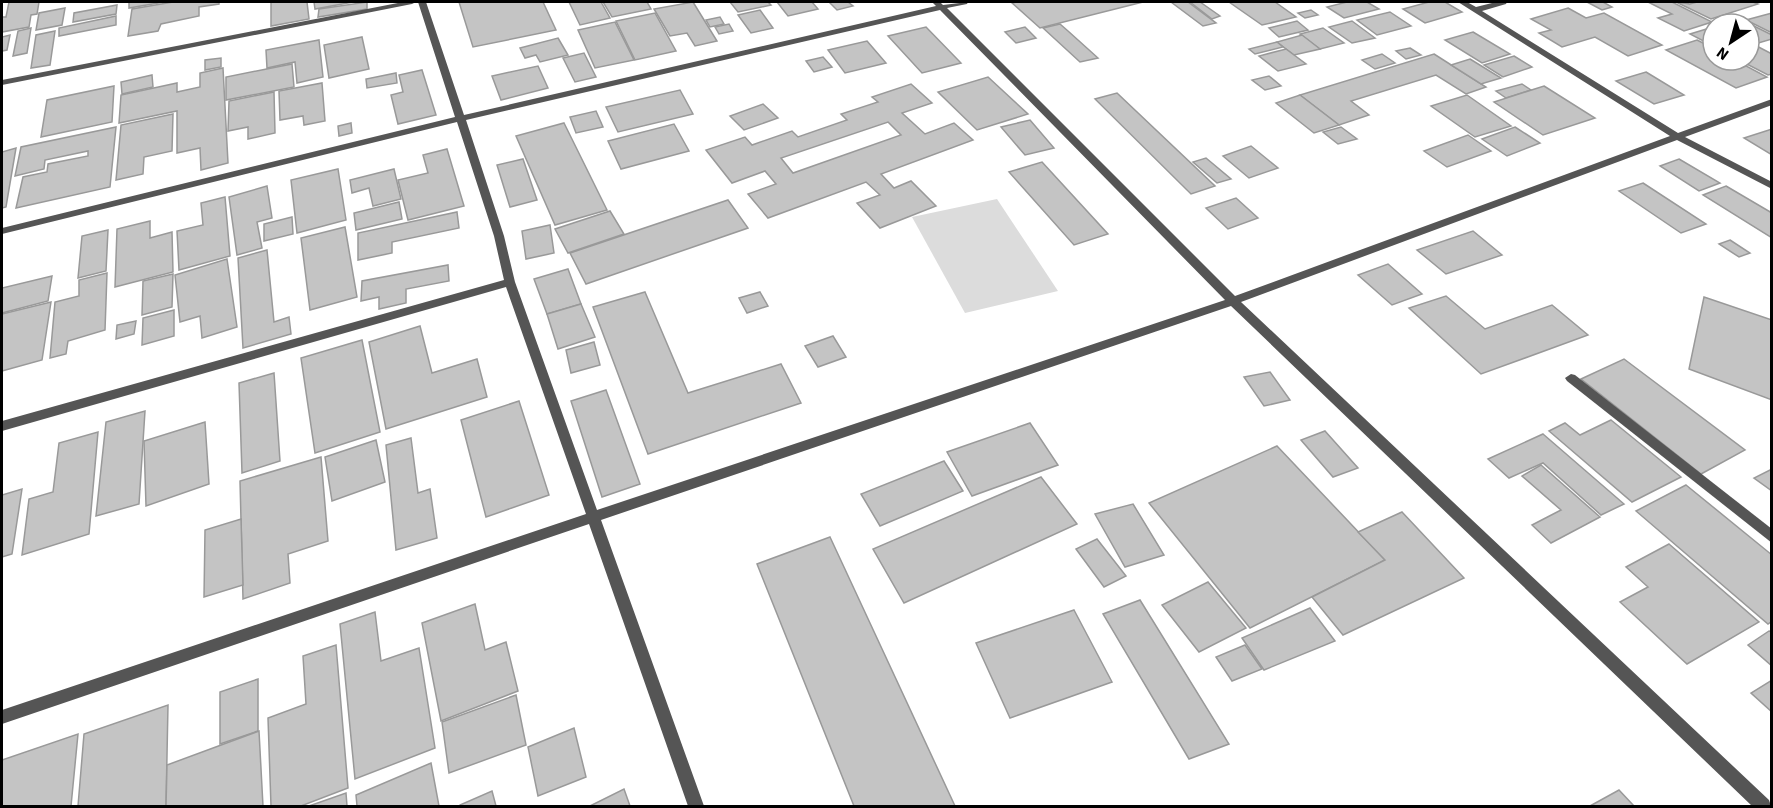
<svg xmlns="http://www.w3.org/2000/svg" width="1773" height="808" font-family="'Source Sans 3',sans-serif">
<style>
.green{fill:#dcdcdc}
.building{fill:#c4c4c4;stroke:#999;stroke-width:1.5;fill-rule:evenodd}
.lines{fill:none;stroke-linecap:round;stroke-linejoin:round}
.street{fill:#555;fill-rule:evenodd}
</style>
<rect width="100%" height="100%" fill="#fff"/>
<path class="green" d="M997,199L1058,291L965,313L912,217Z"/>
<g class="building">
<path d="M9,2H39L37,14L31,15L29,27L2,32V17H6Z"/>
<path d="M129,2H164L129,8Z"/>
<path d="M173,2H219V4L199,7V16L161,24L158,31L128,36L132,9Z"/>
<path d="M271,2H307L309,19L271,26Z"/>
<path d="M314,2H353L315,9Z"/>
<path d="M367,2V9L318,17L319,9Z"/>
<path d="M459,2H543L556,30L473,47Z"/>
<path d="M569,2H601L610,18L580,25Z"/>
<path d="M603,2H647L651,9L612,17Z"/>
<path d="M693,2L717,41L695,46L687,33L670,36L654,9Z"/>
<path d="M730,2H768L771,5L738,12Z"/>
<path d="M777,2H812L818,9L788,16Z"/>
<path d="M829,2H848L853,6L837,10Z"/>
<path d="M1017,2H1143L1040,28L1012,3Z"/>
<path d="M1171,2H1188L1216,23L1203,26Z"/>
<path d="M1190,2H1200L1220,16L1212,19Z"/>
<path d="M1229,2H1275L1296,17L1262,25Z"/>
<path d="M1347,2H1367L1379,9L1344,18L1327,7Z"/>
<path d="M1429,2H1445L1462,12L1425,23L1403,9Z"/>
<path d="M1587,2H1603L1612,7L1602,10Z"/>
<path d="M1648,2H1672L1712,22L1684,31L1658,18L1672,14Z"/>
<path d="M1676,2L1690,4L1697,2H1753L1758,4L1711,19Z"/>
<path d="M117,5L116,14L73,22L74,13Z"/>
<path d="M65,8L62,25L36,30L39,13Z"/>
<path d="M1568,8L1586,18L1604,13L1662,45L1628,56L1595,37L1562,47L1539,33L1551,30L1531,19Z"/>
<path d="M760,10L773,28L751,33L738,15Z"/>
<path d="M1311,10L1318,15L1305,18L1298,13Z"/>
<path d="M1390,12L1411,26L1377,35L1357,20Z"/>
<path d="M655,13L676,51L635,60L616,21Z"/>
<path d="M1772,13V33L1746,20Z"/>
<path d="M116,16V25L59,36V28Z"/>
<path d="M720,17L724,24L710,27L706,20Z"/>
<path d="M1297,21L1308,30L1279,37L1269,28Z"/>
<path d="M1352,21L1375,38L1352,43L1329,27Z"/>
<path d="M615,22L634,60L595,68L578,30Z"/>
<path d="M1746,22L1772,35V39L1755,44L1749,41V24H1738Z"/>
<path d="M729,24L733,31L719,34L715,27Z"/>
<path d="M1060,24L1068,31L1098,58L1080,62L1043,28Z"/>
<path d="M926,27L961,63L922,73L888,36Z"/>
<path d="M1025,27L1036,38L1016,43L1005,32Z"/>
<path d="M1713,27V46L1690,34Z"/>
<path d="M31,28L27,53L13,56L18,31Z"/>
<path d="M1323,28L1344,43L1320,49L1300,34Z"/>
<path d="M55,31L50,65L31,68L36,35Z"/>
<path d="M1473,32L1510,54L1482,63L1445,40Z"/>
<path d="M10,35L7,50L2,51V37Z"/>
<path d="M1302,35L1320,49L1294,55L1277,42Z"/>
<path d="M362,37L369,69L329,78L324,45Z"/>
<path d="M558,38L568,55L540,62L536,55L525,58L520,48Z"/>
<path d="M319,40L323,77L297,83L295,62L267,68L266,50Z"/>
<path d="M1697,40L1713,48V60H1735L1767,77L1736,88L1666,50Z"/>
<path d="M867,41L886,63L845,73L828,50Z"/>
<path d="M1277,42L1283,47L1255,54L1249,49Z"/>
<path d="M1749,42L1772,54V74L1768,75L1739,60H1749Z"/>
<path d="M1410,48L1421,55L1406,59L1396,51Z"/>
<path d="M1286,49L1306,64L1278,71L1259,56Z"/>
<path d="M584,53L596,77L575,82L563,58Z"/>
<path d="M1382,54L1395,63L1375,69L1362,60Z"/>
<path d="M1434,54L1486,87L1466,94L1436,75L1351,101L1369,115L1339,125L1300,95Z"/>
<path d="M1514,56L1532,67L1503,77L1484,65Z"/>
<path d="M823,57L832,67L814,72L806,61Z"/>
<path d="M221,58V67L205,70V60Z"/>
<path d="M1470,59L1501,78L1481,84L1451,65Z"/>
<path d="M292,64L294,87L226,100V77Z"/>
<path d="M538,66L548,88L501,100L492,76Z"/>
<path d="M223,68L228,163L201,170L200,148L177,153V111L119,123L121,95L177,83V92L200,87V73Z"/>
<path d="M422,70L436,115L398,124L391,95L403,92L399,75Z"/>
<path d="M1646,72L1684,95L1654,104L1616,81Z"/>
<path d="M396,73L397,83L367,88L366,79Z"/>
<path d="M152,75L153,87L122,94L121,82Z"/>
<path d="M1269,76L1281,86L1265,90L1252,80Z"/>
<path d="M988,77L1028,114L977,130L938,92Z"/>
<path d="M322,83L325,121L304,125L303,116L280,120L279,91Z"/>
<path d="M911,84L932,103L902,113L925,134L954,123L973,140L881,174L894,188L911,181L936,206L880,228L857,203L880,195L866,182L768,218L748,194L776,184L765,171L732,183L706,150L745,137L752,145L792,131L798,137L847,120L841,114L878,102L872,97ZM888,122L901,135L793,173L781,158Z"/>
<path d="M1522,84L1531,90L1506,98L1496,91Z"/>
<path d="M114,86L112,122L41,137L47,100Z"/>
<path d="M1544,86L1595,118L1543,135L1494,102Z"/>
<path d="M680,90L693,114L618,132L606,107Z"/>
<path d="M274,92L275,133L248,139V127L228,131L229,101Z"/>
<path d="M1117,93L1215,186L1191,194L1095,99Z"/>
<path d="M1300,95L1339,125L1314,133L1276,103Z"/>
<path d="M1467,95L1511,126L1475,137L1431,106Z"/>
<path d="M763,104L778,118L744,130L730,116Z"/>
<path d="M596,111L603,127L576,133L570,117Z"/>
<path d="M173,114L172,151L144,157L143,174L116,180L121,125Z"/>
<path d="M1030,120L1054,148L1025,155L1001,127Z"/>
<path d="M351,123L352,133L339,136L338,126Z"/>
<path d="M564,123L607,210L555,225L516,136Z"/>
<path d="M674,124L689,151L621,169L608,141Z"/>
<path d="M116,127L110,187L16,208L23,177L47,172L48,164L88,156V151L45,160L44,169L15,176L21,147Z"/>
<path d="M1341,127L1357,139L1338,144L1323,132Z"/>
<path d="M1515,127L1540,143L1507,156L1482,139Z"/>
<path d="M1772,129V155L1744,138Z"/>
<path d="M1468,135L1491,151L1447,167L1424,151Z"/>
<path d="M1251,146L1278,168L1249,178L1223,156Z"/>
<path d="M16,148L6,207L2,208V152Z"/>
<path d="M447,149L464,206L408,220L398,180L428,173L423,155Z"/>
<path d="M1206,158L1231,179L1217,183L1193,162Z"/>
<path d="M523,159L537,200L510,207L497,165Z"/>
<path d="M1679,159L1720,183L1699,191L1660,166Z"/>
<path d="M1042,162L1108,234L1074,245L1009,172Z"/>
<path d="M338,169L346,220L297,233L291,180Z"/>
<path d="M394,169L401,199L373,206L369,188L352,193L350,180Z"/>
<path d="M1643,183L1706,224L1681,233L1619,191Z"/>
<path d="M267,186L272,218L257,222L262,248L237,255L229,197Z"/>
<path d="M1726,186L1772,213V238L1703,195Z"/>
<path d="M225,197L230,256L179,270L177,231L203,225L201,203Z"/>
<path d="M1236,198L1258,218L1228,229L1206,208Z"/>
<path d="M728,200L748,228L586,284L570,253Z"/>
<path d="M399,202L402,219L356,230L354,213Z"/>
<path d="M610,211L624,234L568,253L555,229Z"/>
<path d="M457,212L459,228L392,242V253L358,260V233Z"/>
<path d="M292,217L293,234L264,241V224Z"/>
<path d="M150,221V238L172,232L173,272L115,287L117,229Z"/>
<path d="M550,225L554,253L526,259L522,231Z"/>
<path d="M345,227L357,297L310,310L301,238Z"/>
<path d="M108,230L106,271L78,278L82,236Z"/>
<path d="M1473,231L1502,255L1446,274L1417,250Z"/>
<path d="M1730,240L1750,253L1739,257L1719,244Z"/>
<path d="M267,250L274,322L289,317L291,334L243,348L238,258Z"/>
<path d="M227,259L237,327L202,338L200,316L180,322L175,275Z"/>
<path d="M1388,264L1422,294L1392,305L1358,275Z"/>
<path d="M448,265L449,281L406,289V303L379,309V297L361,301L362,281Z"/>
<path d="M568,269L581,304L547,314L534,279Z"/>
<path d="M107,273L105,330L68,341L66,354L50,358L55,302L79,296V280Z"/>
<path d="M173,274L172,307L142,315L143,281Z"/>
<path d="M52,276L48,301L2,313V288Z"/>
<path d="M645,292L688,393L781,364L801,403L648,454L593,307Z"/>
<path d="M760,292L768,306L747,313L739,298Z"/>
<path d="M1446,296L1485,329L1552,305L1588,335L1481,374L1409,308Z"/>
<path d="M1704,297L1772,320V400L1689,369Z"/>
<path d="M51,302L42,360L2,371V314Z"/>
<path d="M581,304L595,337L558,349L547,314Z"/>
<path d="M174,310V336L142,345L143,318Z"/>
<path d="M136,321L134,334L116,339L117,325Z"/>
<path d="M420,326L432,373L477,359L487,397L386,429L369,342Z"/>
<path d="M833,336L846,357L818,367L805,346Z"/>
<path d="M362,340L380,432L315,453L301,358Z"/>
<path d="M594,342L600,365L571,373L566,350Z"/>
<path d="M1624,359L1745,450L1701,474L1581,379Z"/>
<path d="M1270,372L1290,400L1264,406L1244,377Z"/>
<path d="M274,373L280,461L242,473L239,383Z"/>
<path d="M606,390L640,484L602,497L571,401Z"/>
<path d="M519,401L549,495L486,517L461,420Z"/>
<path d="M145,411L139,504L96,516L106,422Z"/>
<path d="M1611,420L1681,477L1632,502L1549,431L1565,423L1580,435Z"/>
<path d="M205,422L209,484L146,506L144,441Z"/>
<path d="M1030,423L1058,465L972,496L947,452Z"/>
<path d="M1325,431L1358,468L1333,477L1301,440Z"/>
<path d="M98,432L89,534L22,555L29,499L53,492L59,443Z"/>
<path d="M1543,434L1624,504L1601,515L1543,463L1509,478L1488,459Z"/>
<path d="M411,438L418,493L430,489L437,538L396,550L386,445Z"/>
<path d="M376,440L385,482L332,501L325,457Z"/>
<path d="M1277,446L1385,560L1250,628L1149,503Z"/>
<path d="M321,457L328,541L288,554L290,583L243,599L240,481Z"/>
<path d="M944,461L963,491L880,526L861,494Z"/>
<path d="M1541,465L1600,517L1551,543L1532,525L1561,510L1522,476Z"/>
<path d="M1772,469V491L1754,478Z"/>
<path d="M1041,477L1077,524L904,603L873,549Z"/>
<path d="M1686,485L1772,555V621L1768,624L1636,511Z"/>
<path d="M22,489L12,554L2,557V495Z"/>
<path d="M1133,504L1164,555L1125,567L1095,514Z"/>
<path d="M1402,512L1464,578L1343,635L1312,597L1385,560L1358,532Z"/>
<path d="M241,519L243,585L204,597L205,530Z"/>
<path d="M830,537L955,806H854L757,564Z"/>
<path d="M1097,539L1126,576L1104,587L1076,549Z"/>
<path d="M1669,544L1759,622L1687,664L1620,602L1648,587L1626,567Z"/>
<path d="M1208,582L1246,628L1199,652L1162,605Z"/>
<path d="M1140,600L1229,744L1189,759L1103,614Z"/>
<path d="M475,604L485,650L506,642L518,691L441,721L422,623Z"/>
<path d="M1310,608L1335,641L1264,670L1242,638Z"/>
<path d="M1074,610L1112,682L1010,718L976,643Z"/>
<path d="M375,612L381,661L419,648L435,748L355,779L340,624Z"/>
<path d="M1769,631L1772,632V666L1748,645Z"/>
<path d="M336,645L348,788L301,806H271L268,718L306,704L303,656Z"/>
<path d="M1245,645L1262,669L1232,681L1216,657Z"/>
<path d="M258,679V731L220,744V692Z"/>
<path d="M1772,680V712L1751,693Z"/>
<path d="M516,695L526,745L449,773L442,722Z"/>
<path d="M168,705L166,806H78L84,734Z"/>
<path d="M574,728L586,777L538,796L528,747Z"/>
<path d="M259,731L263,806H166L167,765Z"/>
<path d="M78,734L71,806H2V760Z"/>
<path d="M431,763L439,806H357L356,795Z"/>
<path d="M624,789L630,806H590Z"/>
<path d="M1619,790L1634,806H1590Z"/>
<path d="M492,791L496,806H460V805Z"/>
<path d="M346,793L347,806H309Z"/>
</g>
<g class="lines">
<g class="street">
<path d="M403,2H416L412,4L2,85V80Z"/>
<path d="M418,2H426L464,115L936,6L932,2H940L943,5L968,2L967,4L947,8L1235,296L1670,136L1458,2H1467L1476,7L1496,2H1507L1506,4L1482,11L1678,133L1772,99V105L1685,137L1772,182V189L1677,140L1241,302L1769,800L1771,806H1752L1231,306L601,520L704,806H688L589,524L2,724V710L586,514L506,287L2,431V421L504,280L494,236L457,122L2,234V228L455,117ZM940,10L1225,300L597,510L515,282L504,236L466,120Z"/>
<path d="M1571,374L1575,375L1772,529V543L1567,381L1565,378Z"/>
</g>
</g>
<rect width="1773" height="808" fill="none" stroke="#000000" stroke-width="6"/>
<g transform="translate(1731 42) rotate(216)"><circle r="28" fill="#ffffff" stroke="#999999" stroke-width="1.5"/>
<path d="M0-4.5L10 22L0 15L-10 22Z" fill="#000000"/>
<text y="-9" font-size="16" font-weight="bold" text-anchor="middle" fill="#000000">N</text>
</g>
</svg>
